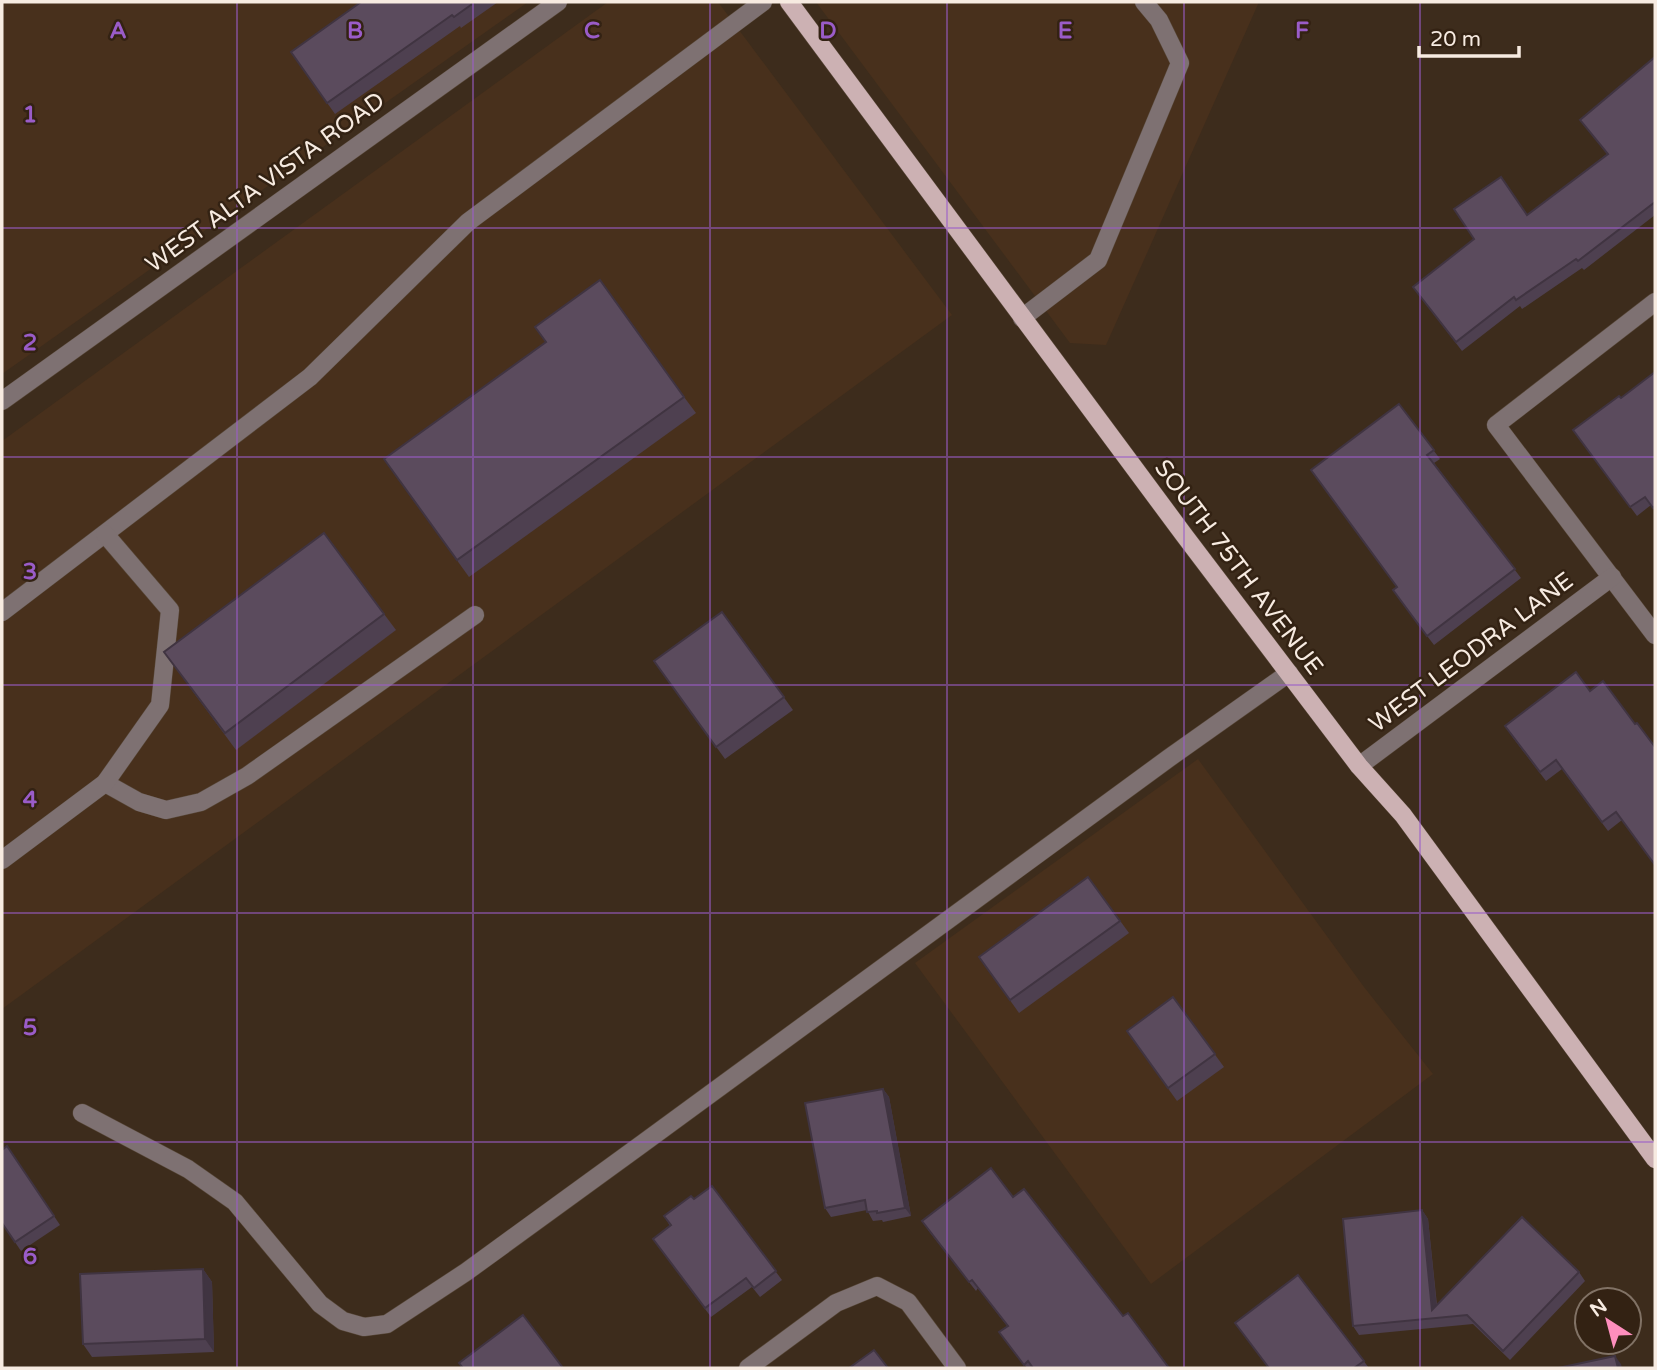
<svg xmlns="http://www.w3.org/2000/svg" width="1657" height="1370" font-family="'Varela Round',sans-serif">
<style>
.built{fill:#48301c}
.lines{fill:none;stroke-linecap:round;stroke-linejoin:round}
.minor-casing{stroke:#574738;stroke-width:19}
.major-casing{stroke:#574738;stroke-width:19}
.minor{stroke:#7e7172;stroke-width:18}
.major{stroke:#ccb1b3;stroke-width:18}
.wall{fill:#4e4050}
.shaded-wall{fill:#403441}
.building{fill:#5b4b5d;stroke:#403441;stroke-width:2}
.grid{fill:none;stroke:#9a5cc8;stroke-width:2;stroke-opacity:0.55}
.labels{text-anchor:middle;stroke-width:5;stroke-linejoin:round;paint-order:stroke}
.street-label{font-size:24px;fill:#f7ebe1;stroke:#332213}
.grid-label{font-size:23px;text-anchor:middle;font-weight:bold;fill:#9a5cc8;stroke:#332213;stroke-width:5;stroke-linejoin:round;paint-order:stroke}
</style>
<rect width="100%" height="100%" fill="#3d2c1c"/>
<g class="built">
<path d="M2,2H528L2,374Z"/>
<path d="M608,2H718L952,315L2,1009V441Z"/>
<path d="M816,2H1259L1106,345L1070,343Z"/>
<path d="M1198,759L1364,987L1433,1074L1151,1284L915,963Z"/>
</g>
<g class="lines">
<g class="minor-casing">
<g id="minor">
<path d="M1655,302L1496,425L1655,635"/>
<path d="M1022,318L1098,260L1180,63L1159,20L1144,2"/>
<path d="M2,401L558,2"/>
<path d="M2,612L310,377L468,222L763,2"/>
<path d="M1359,766L1612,577"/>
<path d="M105,783L139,802L166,810L201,802L247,776L475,615"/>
<path d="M2,860L105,783L160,705L170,610L105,534"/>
<path d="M82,1113L188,1169L235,1202L320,1304L343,1321L364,1327L387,1324L466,1272L642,1144L1169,758L1289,673"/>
<path d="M748,1368L836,1303L877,1286L908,1302L957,1368"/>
</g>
</g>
<g class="major-casing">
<path id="major" d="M789,2L1184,535L1359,766L1403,815L1655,1159"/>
</g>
<use href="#minor" class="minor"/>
<use href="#major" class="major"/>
</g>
<g class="wall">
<path d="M361,2H498L461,28L460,26L335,114L291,52Z"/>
<path d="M1655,57V215L1584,270L1582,268L1522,309L1520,306L1462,351L1413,287L1528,215L1607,154L1580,120Z"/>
<path d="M546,342L684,397L696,413L469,577L384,459Z"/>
<path d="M1655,372V511L1651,505L1637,516L1573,430L1621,398Z"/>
<path d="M1399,404L1440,459L1434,463L1521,578L1434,645L1399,599L1397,587Z"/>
<path d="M722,612L793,710L725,759L654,661Z"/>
<path d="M384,614L396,630L236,750L164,652Z"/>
<path d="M1576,672L1622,820L1608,831L1562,769L1546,781L1511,735Z"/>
<path d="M1088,877L1129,933L1019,1013L979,957Z"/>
<path d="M1173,997L1224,1067L1177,1101L1127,1031Z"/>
<path d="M883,1089L889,1097L911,1216L883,1222L882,1220L873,1221L867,1210L831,1217L825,1208Z"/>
<path d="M7,1146L60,1225L21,1251L2,1223Z"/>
<path d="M712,1186L782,1280L760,1297L752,1287L711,1317L653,1239L670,1226L664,1216L694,1199Z"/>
<path d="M1013,1197L1123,1316L1169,1368H1027L999,1332L1007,1326L978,1288L976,1291L928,1230Z"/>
<path d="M1422,1210L1428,1219L1437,1305L1579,1272L1585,1281L1510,1360L1473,1324L1359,1335L1353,1326Z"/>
<path d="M203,1269L212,1282L214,1352L92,1357L83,1344Z"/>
<path d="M1298,1275L1369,1368H1268Z"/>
</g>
<g class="shaded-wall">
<path d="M883,1089L889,1097L911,1216L905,1208Z"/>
<path d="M1422,1210L1428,1219L1438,1319L1432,1310Z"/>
<path d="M203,1269L212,1282L214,1352L205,1339Z"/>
<path d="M1615,1356L1621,1364L1622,1368H1618Z"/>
</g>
<g class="building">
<path d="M361,2H475L454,17L452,15L327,103L291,52Z"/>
<path d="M1655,57V202L1578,261L1576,259L1516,300L1514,297L1456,342L1413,287L1474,239L1454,209L1501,177L1527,215L1608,154L1580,120Z"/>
<path d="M600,280L684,397L457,560L384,459L546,342L535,327Z"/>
<path d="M1655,372V506L1653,508L1645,497L1630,507L1573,430L1619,396L1621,398Z"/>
<path d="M1399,404L1434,450L1427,455L1515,569L1427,636L1393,590L1397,587L1311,470Z"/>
<path d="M324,533L384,614L225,733L164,652Z"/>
<path d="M722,612L784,697L716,747L654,661Z"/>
<path d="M1576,672L1590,691L1603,681L1635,724L1637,723L1655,747V865L1616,812L1602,822L1556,760L1540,772L1505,726Z"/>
<path d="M1088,877L1120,921L1010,1000L979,957Z"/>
<path d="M1173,997L1215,1054L1168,1088L1127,1031Z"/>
<path d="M883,1089L905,1208L877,1213V1211L867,1212L865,1200L825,1208L805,1103Z"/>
<path d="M7,1146L54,1216L15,1242L2,1223V1150Z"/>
<path d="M991,1168L1013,1197L1024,1189L1123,1316L1128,1313L1169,1368H1033L1028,1361L1024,1365L999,1332L1008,1326L972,1280L969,1282L922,1221Z"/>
<path d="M712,1186L776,1271L754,1288L746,1278L705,1308L653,1239L671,1225L664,1216L691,1196L694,1199Z"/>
<path d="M1422,1210L1432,1310L1522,1217L1579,1272L1503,1351L1467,1315L1353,1326L1343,1219Z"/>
<path d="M203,1269L205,1339L83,1344L80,1274Z"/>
<path d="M1298,1275L1364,1361L1354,1368H1269L1235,1323Z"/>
<path d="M523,1315L563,1368H463L459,1363Z"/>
<path d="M874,1350L888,1368H849Z"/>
<path d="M1615,1356L1618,1368H1558Z"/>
</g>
<path class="grid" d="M237,2V1368M473,2V1368M710,2V1368M947,2V1368M1184,2V1368M1420,2V1368M2,228H1655M2,457H1655M2,685H1655M2,913H1655M2,1142H1655"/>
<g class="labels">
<g class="street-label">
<text transform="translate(265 182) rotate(-36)" y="8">WEST ALTA VISTA ROAD</text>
<text transform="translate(1239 567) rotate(53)" y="8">SOUTH 75TH AVENUE</text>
<text transform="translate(1471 652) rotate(-37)" y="8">WEST LEODRA LANE</text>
</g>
</g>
<g class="grid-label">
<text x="118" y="38">A</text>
<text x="355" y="38">B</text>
<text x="592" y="38">C</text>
<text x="828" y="38">D</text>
<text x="1065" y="38">E</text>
<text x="1302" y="38">F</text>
<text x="30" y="122">1</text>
<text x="30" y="350">2</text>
<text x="30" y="579">3</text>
<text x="30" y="807">4</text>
<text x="30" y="1035">5</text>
<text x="30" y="1264">6</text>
</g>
<rect width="1657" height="1370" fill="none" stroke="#f7ebe1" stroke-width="7"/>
<g transform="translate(1608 1321) rotate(324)"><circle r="33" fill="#332213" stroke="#817265" stroke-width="2"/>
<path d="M0-5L12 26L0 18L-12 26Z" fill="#fe8ebd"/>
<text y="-10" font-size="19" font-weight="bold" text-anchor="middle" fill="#f7ebe1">N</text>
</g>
<path d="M1419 46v10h100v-10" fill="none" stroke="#f7ebe1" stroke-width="3.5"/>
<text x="1430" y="46" font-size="21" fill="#f7ebe1" stroke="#332213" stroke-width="5" paint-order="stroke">20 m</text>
</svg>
